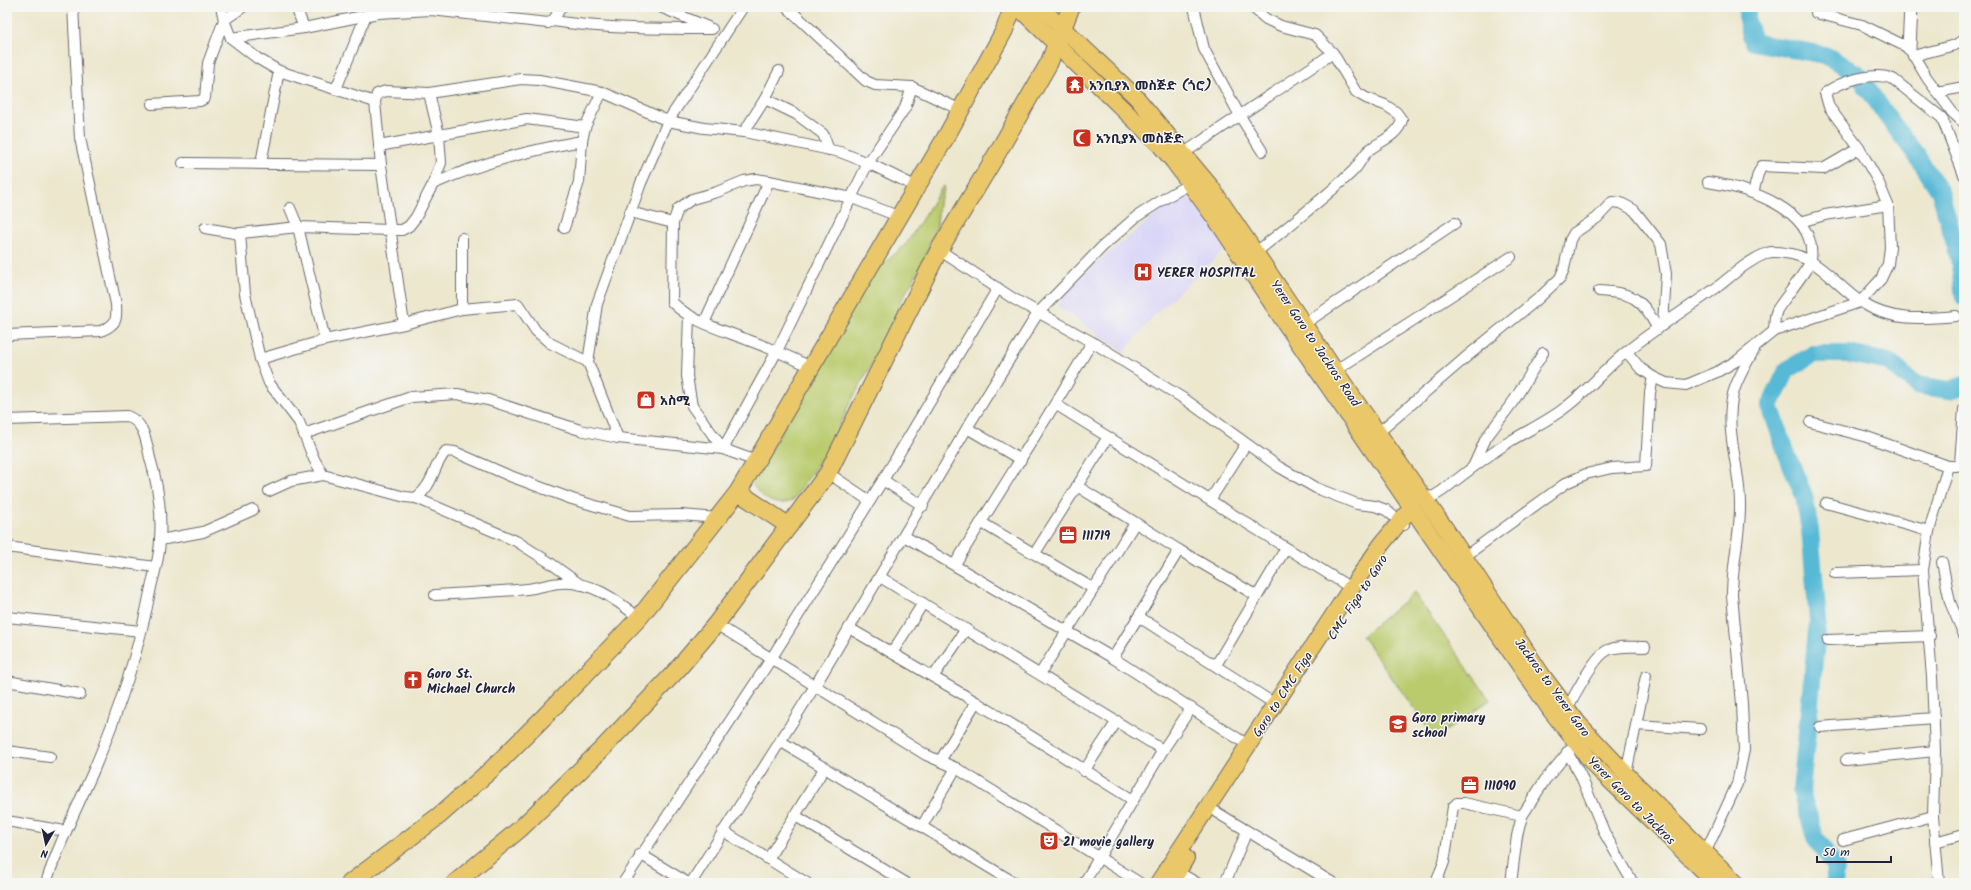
<svg xmlns="http://www.w3.org/2000/svg" width="1971" height="890" font-family="Kalam,'Noto Sans Ethiopic',sans-serif">
<style>
.built{fill:#dad6f7}
.green{fill:#bacb6d;stroke:#6e7654}
.lines{fill:none;stroke-linecap:round;stroke-linejoin:round}
.river{stroke:#57b9d6;stroke-width:18}
.minor-casing{stroke:#69676e;stroke-width:12}
.tertiary-casing{stroke:#69676e;stroke-width:15}
.primary-casing{stroke:#69676e;stroke-width:18}
.trunk-casing{stroke:#69676e;stroke-width:19}
.minor{stroke:#fff;stroke-width:10}
.tertiary{stroke:#fff;stroke-width:13}
.primary{stroke:#eac769;stroke-width:16}
.trunk{stroke:#eac769;stroke-width:17}
.labels{text-anchor:middle;stroke-width:3;stroke-linejoin:round;paint-order:stroke}
.poi-label{font-size:13px;font-weight:bold;fill:#22223b;stroke:#f6f6f2;text-anchor:start}
.street-label{font-size:13px;fill:#22223b;stroke:#f6f6f2}
</style>
<rect width="100%" height="100%" fill="#f6f6f2"/>
<filter id="ink" filterUnits="userSpaceOnUse"><feTurbulence type="fractalNoise" baseFrequency=".025" numOctaves="2"/><feDisplacementMap in="SourceGraphic" scale="8" xChannelSelector="R" yChannelSelector="G"/><feConvolveMatrix kernelMatrix="1 2 1 2 8 2 1 2 1" color-interpolation-filters="sRGB"/></filter>
<filter id="wash" filterUnits="userSpaceOnUse"><feTurbulence type="fractalNoise" baseFrequency=".012" numOctaves="4" result="noise"/><feDisplacementMap in="SourceGraphic" scale="16" xChannelSelector="R" yChannelSelector="G"/><feGaussianBlur stdDeviation="0.9" result="paint"/><feColorMatrix in="noise" values="0 0 0 0 0 0 0 0 0 0 0 0 0 0 0 0 0 1.4 0 .05"/><feComposite in="paint" operator="in"/></filter>
<g filter="url(#wash)">
<rect width="100%" height="100%" fill="#ece7cd"/>
<path class="built" d="M1184,192L1228,247L1157,312L1124,352L1057,306L1090,268Z"/>
<g class="green">
<path d="M943,186L945,187L939,203L937,226L930,242L924,261L901,301L884,342L848,407L833,442L793,500C777,509 760,498 752,483L868,278L907,243Z"/>
<path d="M1414,593L1490,700L1435,738L1362,636Z"/>
</g>
<g class="lines">
<g class="river">
<path d="M1747,7V20L1753,42L1825,55L1858,74L1886,115L1917,156L1940,192L1959,258L1964,297"/>
<path d="M1834,883L1836,868L1815,837L1801,791L1818,621L1810,530L1804,496L1786,452L1770,406L1787,370L1814,354H1849L1889,362L1916,385L1949,390L1964,385"/>
</g>
</g>
</g>
<g filter="url(#ink)">
<g class="lines">
<g class="minor-casing">
<g id="minor">
<path d="M243,7L224,20L231,38L257,58L279,71L375,102"/>
<path d="M296,7L304,28"/>
<path d="M660,7L708,27"/>
<path d="M787,7L866,81L875,85L912,87L961,110"/>
<path d="M1194,7L1204,49L1240,116L1262,151"/>
<path d="M1252,7L1266,19L1281,26L1315,35L1333,53L1356,92L1366,98L1385,105L1396,112L1402,120C1398,136 1380,141 1369,150C1362,156 1359,166 1352,172C1321,201 1288,227 1255,253"/>
<path d="M1816,13L1862,25L1909,48L1927,78L1952,112L1964,123"/>
<path d="M553,21C606,29 658,29 712,29"/>
<path d="M231,38L304,28L378,13L431,10L548,23L553,21L561,7"/>
<path d="M1913,56L1955,45L1964,40"/>
<path d="M336,89L366,15"/>
<path d="M1937,92L1964,87"/>
<path d="M429,93L521,79L539,80L602,92"/>
<path d="M765,99L796,114L823,134L829,150"/>
<path d="M152,104L200,101L205,98L208,63L224,20L221,7"/>
<path d="M744,132L765,99L779,71"/>
<path d="M379,146L527,119L585,127"/>
<path d="M1184,153L1333,53"/>
<path d="M183,163L381,165"/>
<path d="M261,163L279,71"/>
<path d="M769,181L852,198L900,217"/>
<path d="M1708,182C1747,188 1817,209 1811,259C1811,266 1783,300 1777,310L1775,316L1774,331"/>
<path d="M433,184C482,162 530,150 582,141L585,127L602,92L668,121L704,128L744,132L840,152L868,163L917,187"/>
<path d="M1753,193L1758,174L1762,166L1823,169L1859,148"/>
<path d="M290,208L298,227L325,340L404,324L462,309L518,304L536,331L550,343L588,362"/>
<path d="M630,212L673,223"/>
<path d="M1800,222L1825,215L1888,205"/>
<path d="M205,228L240,234"/>
<path d="M564,228L579,182L582,141"/>
<path d="M939,250L1014,299L1092,342L1186,400L1279,467L1316,488L1357,504L1375,506L1386,510L1404,525"/>
<path d="M1599,291C1634,293 1641,298 1658,329"/>
<path d="M462,309V238"/>
<path d="M689,315L687,376L692,406L723,449L777,351L868,163L905,108L912,87"/>
<path d="M704,323L769,181L756,179L744,181L717,192L692,199L678,209L673,223L672,302C691,322 723,330 748,340C770,348 790,357 811,367"/>
<path d="M1304,324L1455,223"/>
<path d="M7,335L101,331C117,324 117,320 116,304L80,138L73,7"/>
<path d="M325,340L260,359L245,294L240,234L241,233L298,227L391,230H402L409,226L416,217L433,184L441,163L439,135L429,93L386,91L377,94L375,102L381,165L404,324"/>
<path d="M1627,352L1640,368L1653,377L1666,383L1686,385L1717,372L1738,360L1774,331L1860,302L1881,279L1888,264L1890,247L1888,205L1878,181L1859,148L1829,107L1825,93C1841,81 1874,71 1893,79L1942,118L1964,175"/>
<path d="M260,359L269,383L299,422L314,459L323,475L405,497L416,498C435,483 432,467 446,451L455,452L510,476L572,499L630,516L681,515L718,518"/>
<path d="M1336,370L1511,257"/>
<path d="M1055,404L1351,588"/>
<path d="M7,420L127,416C145,423 146,441 150,458C158,485 162,512 160,539C160,555 155,571 151,587C139,651 118,714 92,774C76,810 58,845 46,883"/>
<path d="M1810,422L1864,436L1948,466H1957L1960,463L1964,409"/>
<path d="M967,428L1021,460"/>
<path d="M1378,433L1465,358L1539,298L1560,278L1564,269L1570,240L1574,233L1597,218L1612,202L1621,203L1634,210L1661,244L1666,274L1663,325"/>
<path d="M304,434L411,397L457,394L488,400L580,430L618,438L723,449L756,461"/>
<path d="M618,438L588,362L597,304L641,183L668,121L743,7"/>
<path d="M1473,467L1486,438L1515,399L1543,353"/>
<path d="M828,473L870,501"/>
<path d="M883,480L923,506"/>
<path d="M1077,486L1179,550L1257,596"/>
<path d="M269,491L291,481L323,475"/>
<path d="M1423,497L1434,496L1442,491C1465,473 1488,455 1512,440C1529,430 1547,421 1562,410C1584,395 1599,375 1619,358C1649,332 1684,311 1716,288C1733,275 1747,261 1767,253C1772,251 1779,252 1785,253C1818,256 1835,285 1861,302C1890,322 1923,319 1956,316"/>
<path d="M416,498L516,541L549,562L581,585"/>
<path d="M1210,500L1246,444"/>
<path d="M1826,503L1929,531"/>
<path d="M982,523L1094,589"/>
<path d="M904,536L1113,658L1248,745"/>
<path d="M160,540L203,532L253,510"/>
<path d="M7,547L155,567"/>
<path d="M1035,553L1108,437"/>
<path d="M1464,557L1566,483L1586,474L1612,468L1646,466L1650,393L1653,377"/>
<path d="M1942,562L1950,602L1964,635"/>
<path d="M955,564L1055,404L1092,342"/>
<path d="M1835,573L1923,570"/>
<path d="M880,577L1163,750"/>
<path d="M435,595C465,593 496,592 527,589C538,588 548,584 560,583C590,580 617,600 639,618"/>
<path d="M7,617L141,631"/>
<path d="M1139,617L1275,704"/>
<path d="M716,624L926,755L956,768L1140,883"/>
<path d="M849,628L976,702L1133,800"/>
<path d="M1828,640L1930,636"/>
<path d="M892,653L923,603"/>
<path d="M1113,658L1179,550"/>
<path d="M1216,665L1286,548"/>
<path d="M1040,674L1135,523"/>
<path d="M933,677L966,629"/>
<path d="M7,681L80,694"/>
<path d="M1567,709C1574,696 1595,655 1608,650C1620,645 1632,647 1645,647"/>
<path d="M1636,725L1700,729"/>
<path d="M1820,727L1934,718"/>
<path d="M780,741L1015,883"/>
<path d="M7,751L50,757"/>
<path d="M1567,752L1580,774L1605,834L1633,883"/>
<path d="M1846,760L1935,751"/>
<path d="M940,761L976,702"/>
<path d="M1084,771L1117,721"/>
<path d="M1626,774L1646,676"/>
<path d="M1216,812L1333,883"/>
<path d="M794,815L906,883"/>
<path d="M7,821L65,831"/>
<path d="M922,826L956,768"/>
<path d="M723,831L807,883"/>
<path d="M1843,840L1933,816"/>
<path d="M1935,842L1964,834"/>
<path d="M1706,851L1737,784L1744,750L1742,704L1732,595C1732,565 1740,536 1740,507C1741,470 1724,431 1733,394C1737,379 1746,364 1754,350"/>
<path d="M640,854L688,883"/>
<path d="M768,859L825,767"/>
<path d="M1178,872L1197,883"/>
<path d="M623,883L771,659L883,480L998,288"/>
<path d="M691,883L815,686L967,428L1038,313L1102,247L1136,217L1170,195L1190,184"/>
<path d="M1084,883L1163,750L1191,708"/>
<path d="M1225,883L1247,831"/>
<path d="M1436,883L1444,862L1453,807L1457,803H1464L1522,816"/>
<path d="M1511,883L1517,836L1522,816L1545,780L1576,743"/>
<path d="M1939,883L1933,816L1935,751L1932,677L1923,570L1929,531L1948,466"/>
</g>
</g>
<g class="tertiary-casing">
<path id="tertiary" d="M1909,48L1911,7"/>
</g>
<g class="primary-casing">
<g id="primary">
<path d="M1018,7L1159,144L1174,162L1222,228L1283,320L1551,711L1594,765L1716,883"/>
<path d="M1040,7L1136,97L1211,187L1357,403L1445,528L1542,675L1578,723L1626,774L1736,883"/>
<path d="M1158,883L1351,588L1381,545L1411,508"/>
<path d="M1171,883L1186,858"/>
</g>
</g>
<g class="trunk-casing">
<g id="trunk">
<path d="M738,492L789,526"/>
<path d="M350,883L440,815L493,768L546,715L639,618L738,492L947,135L1004,31L1013,7"/>
<path d="M455,883L521,828L602,749L677,670L716,624L828,473L939,250L995,157L1049,63L1071,7"/>
</g>
</g>
<use href="#minor" class="minor"/>
<use href="#tertiary" class="tertiary"/>
<use href="#primary" class="primary"/>
<use href="#trunk" class="trunk"/>
</g>
</g>
<defs>
<g id="temple-square" transform="scale(1)"><rect x="-9" y="-9" width="18" height="18" rx="4" fill="#c8321e" stroke="#f6f6f2"/><path d="M0-6L5-2H3V0L6.5 2.5H4V6H1.5V3h-3V6H-4V2.5H-6.5L-3 0V-2H-5Z" fill="#fff"/></g>
<g id="mosque-square" transform="scale(1)"><rect x="-9" y="-9" width="18" height="18" rx="4" fill="#c8321e" stroke="#f6f6f2"/><path d="M3.5-4.9A6 6 0 1 0 3.5 4.9A5 5 0 1 1 3.5-4.9Z" fill="#fff"/></g>
<g id="hospital-square" transform="scale(1)"><rect x="-9" y="-9" width="18" height="18" rx="4" fill="#c8321e" stroke="#f6f6f2"/><path d="M-5-5h3v3.5h4V-5h3V5h-3V1.5h-4V5h-3Z" fill="#fff"/></g>
<g id="shop-square" transform="scale(1)"><rect x="-9" y="-9" width="18" height="18" rx="4" fill="#c8321e" stroke="#f6f6f2"/><path d="M-5-2.5h2.3a2.7 3.5 0 0 1 5.4 0H5L5.5 6h-11ZM-1.5-2.5h3a1.5 2.3 0 0 0-3 0Z" fill="#fff"/></g>
<g id="office-square" transform="scale(1)"><rect x="-9" y="-9" width="18" height="18" rx="4" fill="#c8321e" stroke="#f6f6f2"/><path d="M-6-3h4V-5.5h4V-3h4V5H-6ZM-1-4.5V-3h2v-1.5ZM-6 0V1H6V0Z" fill="#fff"/></g>
<g id="church-square" transform="scale(1)"><rect x="-9" y="-9" width="18" height="18" rx="4" fill="#c8321e" stroke="#f6f6f2"/><path d="M-1.2-6h2.4v3.5h3.3v2.4h-3.3V6h-2.4V-.1h-3.3v-2.4h3.3Z" fill="#fff"/></g>
<g id="school-square" transform="scale(1)"><rect x="-9" y="-9" width="18" height="18" rx="4" fill="#c8321e" stroke="#f6f6f2"/><path d="M0-5L7-2L0 1L-7-2ZM-4 1L0 2.5L4 1V4Q0 6-4 4Z" fill="#fff"/></g>
<g id="theatre-square" transform="scale(1)"><rect x="-9" y="-9" width="18" height="18" rx="4" fill="#c8321e" stroke="#f6f6f2"/><path d="M-5-5.5Q0-4 5-5.5V0Q5 5 0 6Q-5 5-5 0ZM-3.3-2.5H-1v1.5H-3.3ZM1-2.5H3.3v1.5H1ZM-2.8 1Q0 5.5 2.8 1Z" fill="#fff"/></g>
</defs>
<g fill-rule="evenodd">
<use href="#temple-square" x="1075" y="85"/>
<use href="#mosque-square" x="1082" y="138"/>
<use href="#hospital-square" x="1143" y="272"/>
<use href="#shop-square" x="646" y="400"/>
<use href="#office-square" x="1068" y="535"/>
<use href="#church-square" x="413" y="680"/>
<use href="#school-square" x="1398" y="724"/>
<use href="#office-square" x="1470" y="785"/>
<use href="#theatre-square" x="1049" y="841"/>
</g>
<g class="labels">
<g class="poi-label">
<text x="1089" y="90">አንቢያእ መስጅድ (ጎሮ)</text>
<text x="1096" y="143">አንቢያእ መስጅድ</text>
<text x="1157" y="277">YERER HOSPITAL</text>
<text x="660" y="405">አስሚ</text>
<text x="1082" y="540">111719</text>
<text x="427" y="678">Goro St.<tspan x="427" dy="15">Michael Church</tspan></text>
<text x="1412" y="722">Goro primary<tspan x="1412" dy="15">school</tspan></text>
<text x="1484" y="790">111090</text>
<text x="1063" y="846">21 movie gallery</text>
</g>
<g class="street-label">
<text transform="translate(1316 343) rotate(56)" y="5">Yerer Goro to Jackros Road</text>
<text transform="translate(1357 597) rotate(-57)" y="5">CMC Figa to Goro</text>
<text transform="translate(1553 687) rotate(54)" y="5">Jackros to Yerer Goro</text>
<text transform="translate(1282 694) rotate(-57)" y="5">Goro to CMC Figa</text>
<text transform="translate(1632 800) rotate(45)" y="5">Yerer Goro to Jackros</text>
</g>
</g>
<rect width="1971" height="890" fill="none" stroke="#f6f6f2" stroke-width="24"/>
<g transform="translate(46 844) rotate(189)" stroke="#f6f6f2" stroke-width="3" paint-order="stroke">
<path d="M0-3L7 15L0 10L-7 15Z" fill="#22223b"/>
<text y="-6" font-size="11" font-weight="bold" text-anchor="middle" fill="#22223b">N</text>
</g>
<path d="M1817 856v6h74v-6" fill="none" stroke="#22223b" stroke-width="2"/>
<text x="1823" y="856" font-size="12" fill="#22223b" stroke="#f6f6f2" stroke-width="3" paint-order="stroke">50 m</text>
</svg>
